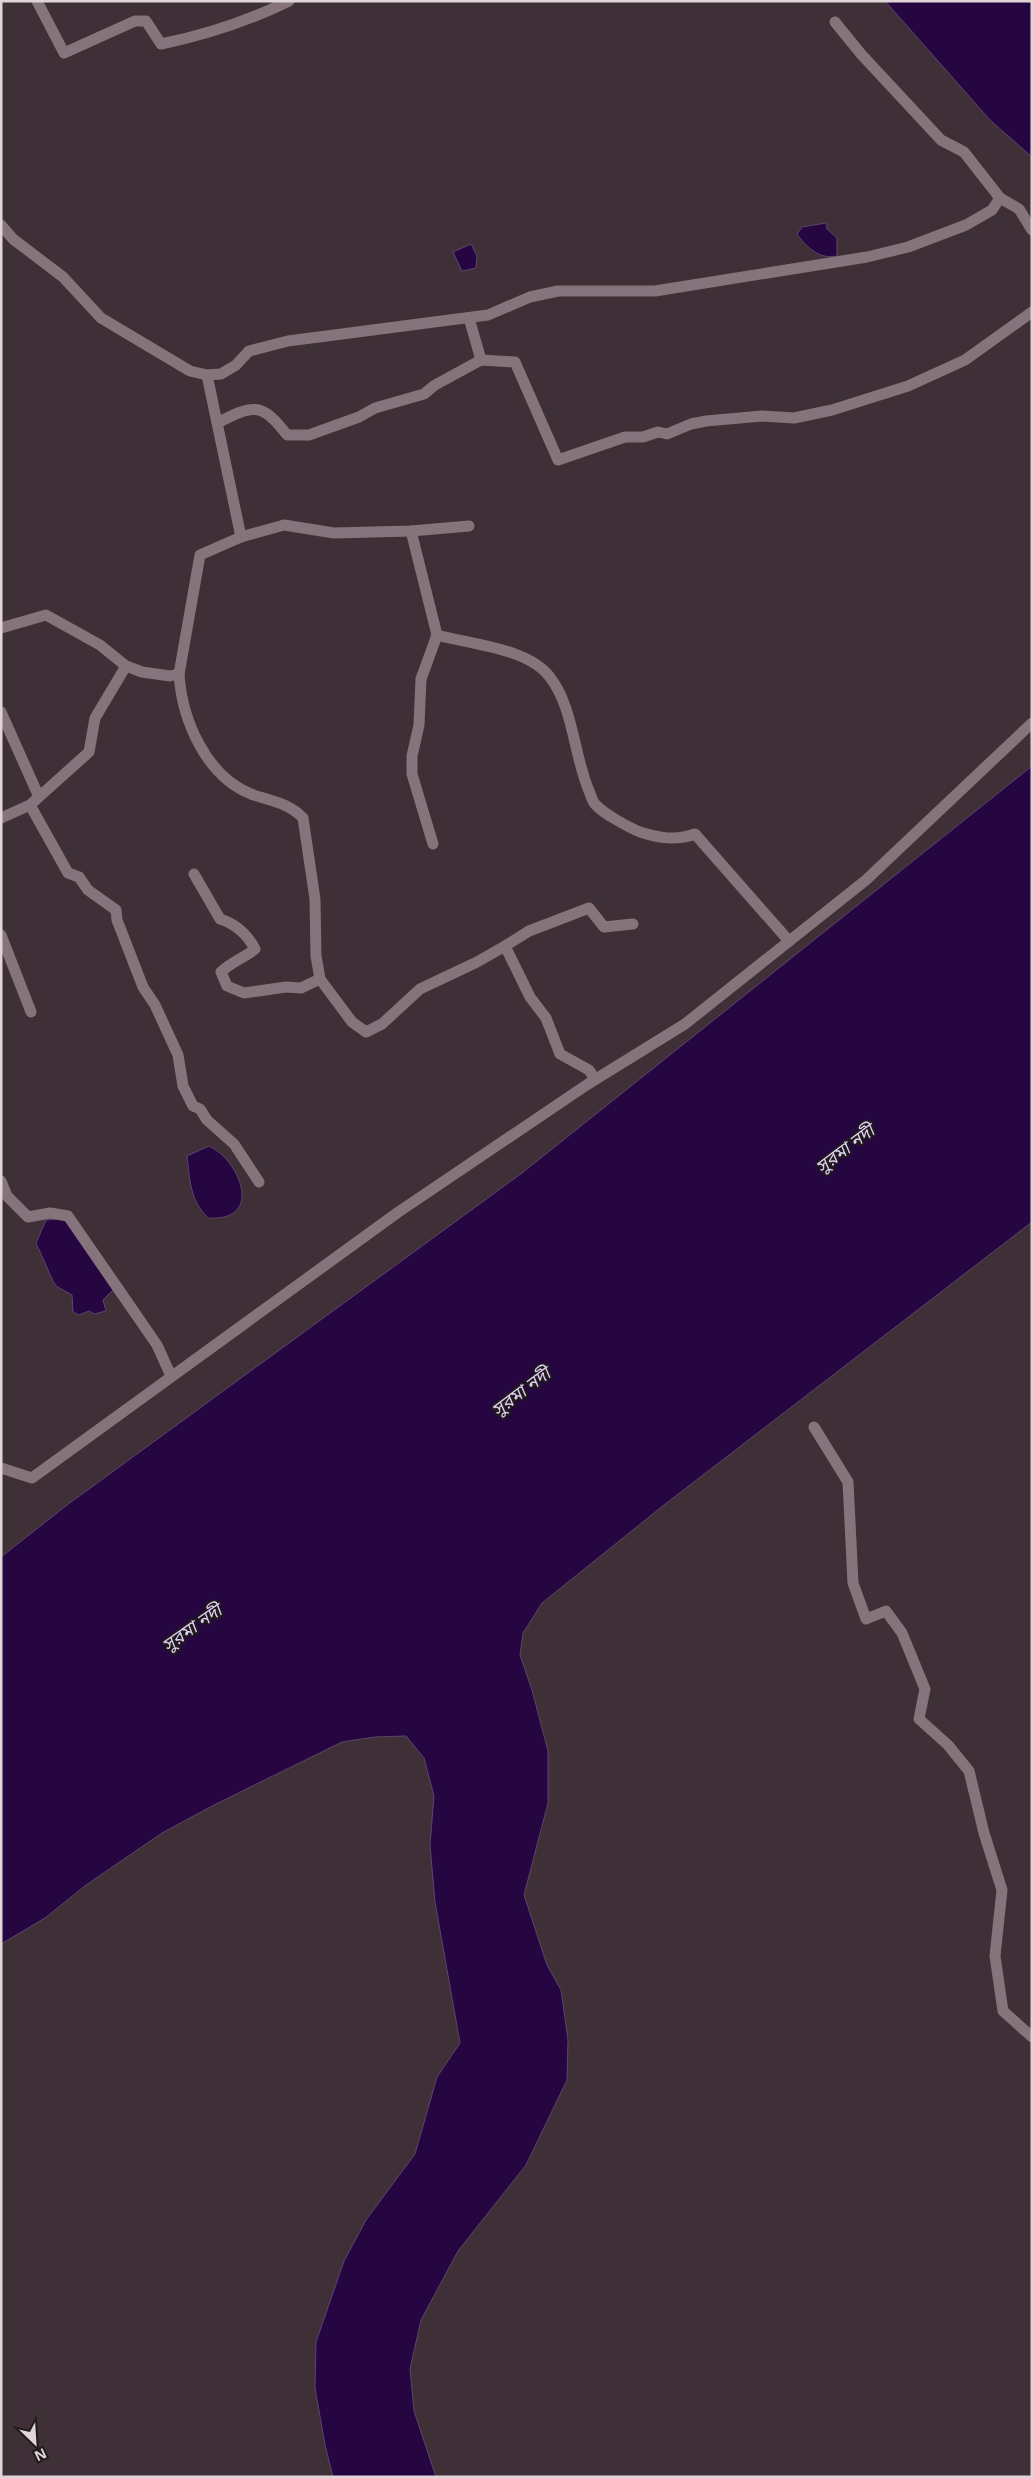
<svg xmlns="http://www.w3.org/2000/svg" width="1033" height="2478" font-family="'Open Sans','Noto Sans Bengali',sans-serif">
<style>
.water{fill:#260640;stroke:#5e446e}
.lines{fill:none;stroke-linecap:round;stroke-linejoin:round}
.minor{stroke:#85747b;stroke-width:11}
.labels{text-anchor:middle;stroke-width:4;stroke-linejoin:round;paint-order:stroke}
.water-label{font-size:18px;font-style:italic;fill:#dfd1f5;stroke:#211a1d}
</style>
<rect width="100%" height="100%" fill="#3e3036"/>
<g class="water">
<path d="M885,1H1032V157L990,120Z"/>
<path d="M826,223L827,229L837,238V256C820,260 806,247 797,234L802,227Z"/>
<path d="M471,244L477,256L476,268L462,271L453,252Z"/>
<path d="M1032,766V1222L664,1505L542,1603L523,1633L520,1655L532,1690L548,1751V1803L524,1895L547,1965L561,1990L568,2040L567,2080L526,2165L458,2251L421,2320L410,2369L414,2411L436,2477H333L325,2445L315,2388L316,2342L344,2261L366,2220L415,2154L437,2077L460,2043L435,1902L430,1845L434,1796L424,1758L406,1736L375,1737L342,1742L216,1804L162,1833L86,1885L45,1918L1,1944V1557L67,1505L522,1173Z"/>
<path d="M209,1146C241,1161 264,1222 208,1218C190,1200 190,1181 187,1156Z"/>
<path d="M57,1219L69,1220L113,1290L103,1300L106,1311L94,1314L89,1311L79,1315L73,1312L72,1295L56,1286L53,1281L36,1243L46,1220Z"/>
</g>
<g class="lines">
<g class="minor">
<path d="M37,1L64,53L135,21H146L161,44C206,35 248,21 289,1"/>
<path d="M835,22L861,54L941,140L964,152L1000,198L1019,209L1032,230"/>
<path d="M1,225L13,239L63,277L101,318L190,371L207,375L221,374L236,365L249,351L288,341L488,315L530,297L558,291H655L867,257L908,247L966,225L992,210L1000,198"/>
<path d="M469,318L481,360L515,362L558,460L625,437H643L658,432L667,434L691,424L706,421L762,416L794,418L832,410L908,386L965,360L1032,312"/>
<path d="M207,375L241,537"/>
<path d="M217,423C253,405 261,401 287,435H309L359,417L375,408L424,394L435,385L481,360"/>
<path d="M469,526L411,531L334,533L284,525L241,537L200,555L179,674C182,720 206,776 251,794C270,801 288,802 303,818L315,899L316,956L320,979L352,1022L366,1032L382,1024L420,989L477,962L505,946"/>
<path d="M411,531L437,635L421,679L419,725L412,756V774L433,844"/>
<path d="M1,628L46,615L100,645L126,666L142,672L170,676L179,674"/>
<path d="M437,635C470,644 527,648 549,676C573,705 574,756 589,791C591,795 592,801 595,804C602,813 630,828 640,832C659,838 676,841 695,834L789,941"/>
<path d="M1,712L39,797"/>
<path d="M30,805L68,873L79,877L88,890L116,910L117,920L143,987L155,1005L178,1055L183,1086L193,1106L200,1109L207,1120L234,1144L259,1182"/>
<path d="M1,818L30,805L89,752L95,718L126,666"/>
<path d="M194,874L220,919C236,924 247,934 255,949C244,958 231,962 221,972L227,986L244,993L286,987L301,988L320,979"/>
<path d="M1,935L31,1012"/>
<path d="M595,1079L589,1070L560,1054L546,1018L530,997L505,946L529,931L589,908L604,927L633,924"/>
<path d="M1,1181L7,1196L28,1217L50,1213L68,1216L157,1345L171,1376"/>
<path d="M814,1427L848,1482L853,1583L866,1619L886,1611L902,1633L925,1689L919,1719L948,1745L969,1771L984,1833L1002,1890L995,1956L1003,2011L1032,2037"/>
<path d="M1,1468L32,1478L397,1213L588,1084L685,1024L866,880L1032,723"/>
</g>
</g>
<g class="labels">
<g class="water-label">
<text transform="translate(845 1149) rotate(-37)" y="6">সুরমা নদী</text>
<text transform="translate(521 1392) rotate(-37)" y="6">সুরমা নদী</text>
<text transform="translate(192 1628) rotate(-35)" y="6">সুরমা নদী</text>
</g>
</g>
<rect width="1033" height="2478" fill="none" stroke="#e0d6da" stroke-width="5"/>
<g transform="translate(35 2443) rotate(155)" stroke="#211a1d" stroke-width="4" paint-order="stroke">
<path d="M0-4L9 19L0 12L-9 19Z" fill="#e0d6da"/>
<text y="-8" font-size="14" font-weight="bold" text-anchor="middle" fill="#e0d6da">N</text>
</g>
</svg>
